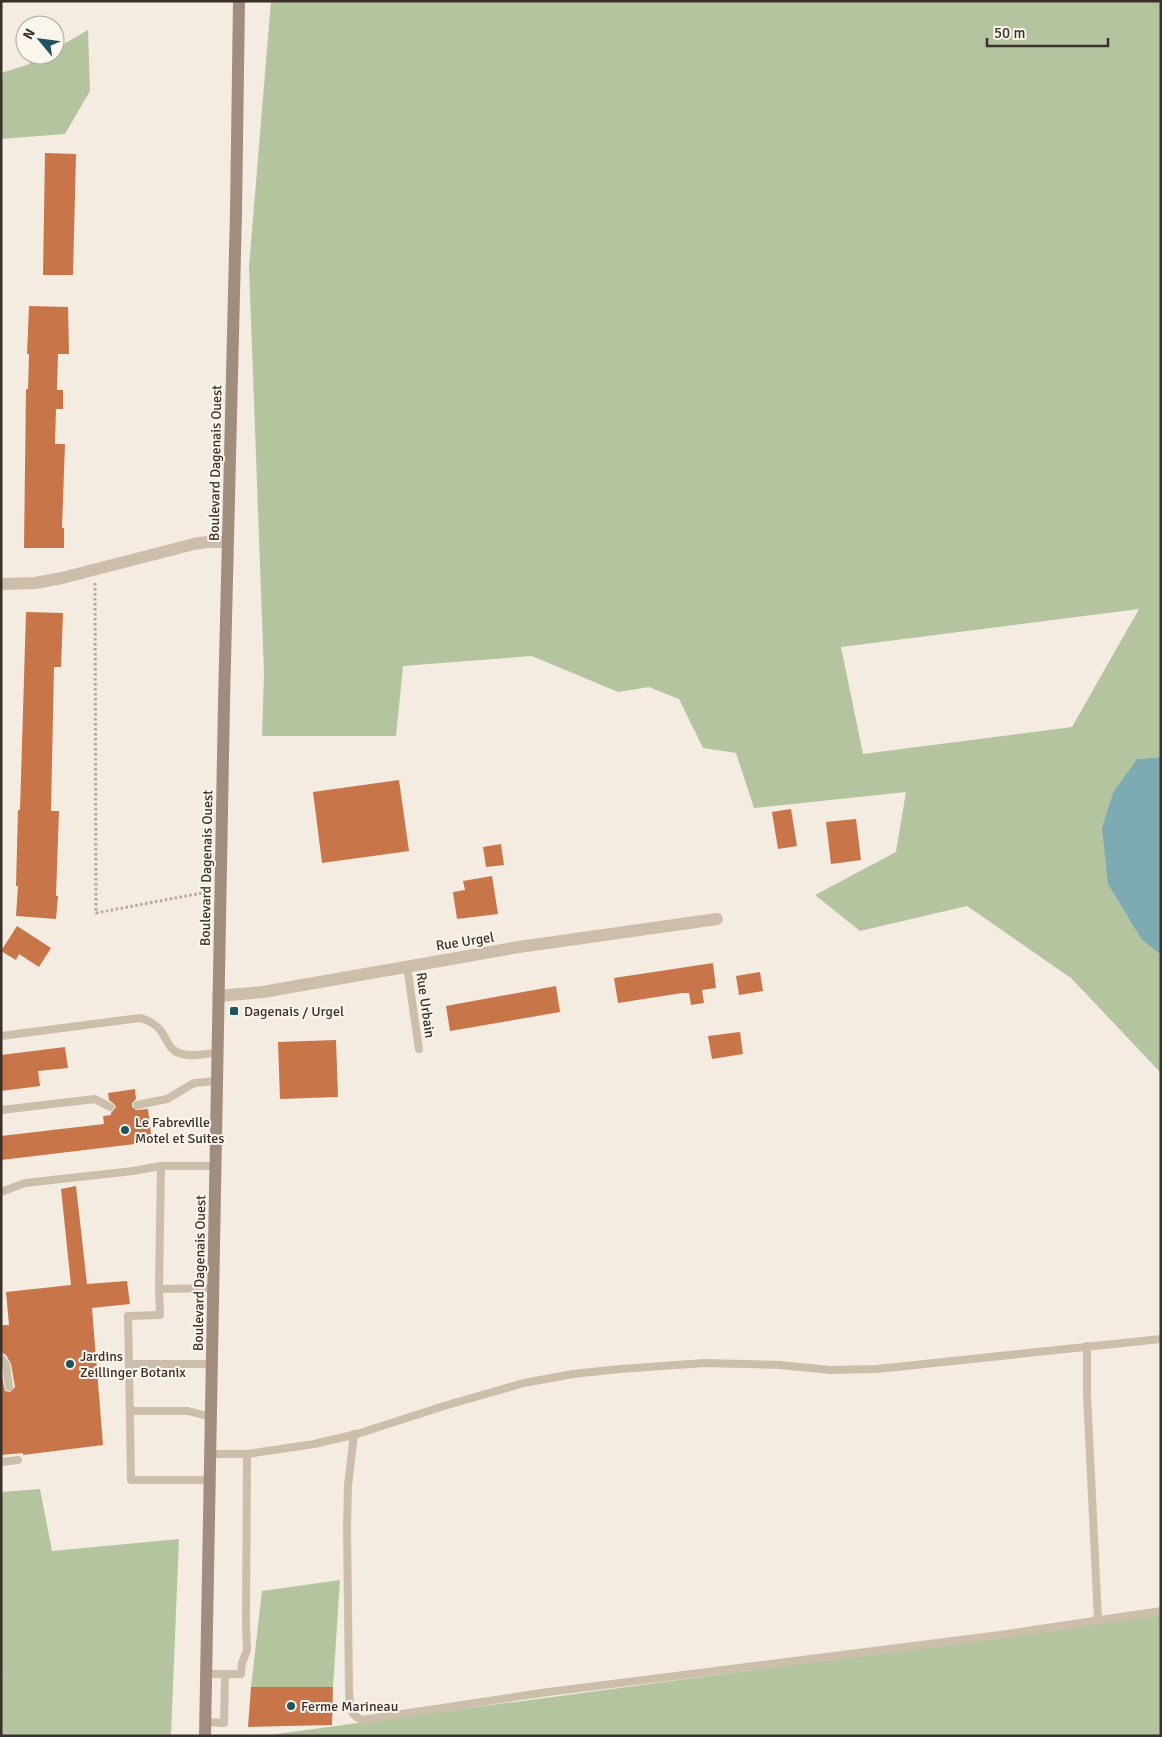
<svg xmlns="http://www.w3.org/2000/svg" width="1162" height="1737" font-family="Signika,sans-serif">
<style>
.green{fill:#b4c49f;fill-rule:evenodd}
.water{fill:#7eabb2}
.building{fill:#c8754a}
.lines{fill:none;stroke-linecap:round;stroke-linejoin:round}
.path{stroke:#b9a896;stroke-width:3;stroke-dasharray:2.5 2.5;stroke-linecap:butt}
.service{stroke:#cdbeab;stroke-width:8}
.minor{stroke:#cdbeab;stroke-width:12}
.secondary{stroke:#a18d7d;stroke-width:12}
.poi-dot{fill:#1f535d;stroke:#fbf6ed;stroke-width:2}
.labels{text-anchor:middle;stroke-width:4;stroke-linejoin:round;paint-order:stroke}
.street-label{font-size:14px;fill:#3b312b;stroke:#fbf6ed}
.poi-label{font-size:14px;fill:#3b312b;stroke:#fbf6ed;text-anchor:start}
</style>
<rect width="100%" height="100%" fill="#f4ece0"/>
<g class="green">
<path d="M271,1H1161V757L1137,759L1142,940L1161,955V1073L1071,978L967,906L860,931L815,895L896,852L906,792L754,808L736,753L703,748L679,699L649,687L618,692L532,656L403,666L396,736H262L264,673L249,267ZM1139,609L1072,727L863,754L841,647Z"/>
<path d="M88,30L90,91L65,134L1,139V73L27,65L44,55H55V49Z"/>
<path d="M40,1489L52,1551L179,1539L171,1735L1,1736V1492Z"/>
<path d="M340,1580L333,1687H251L262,1591Z"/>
<path d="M1161,1615V1736H262Z"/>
</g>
<path class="water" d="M1161,757V955L1142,940L1108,884L1102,828L1113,793L1137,759Z"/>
<g class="building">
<path d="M45,153L76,154L73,275H43Z"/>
<path d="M29,306L68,307L69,354H58L57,390H63V409H56L55,444H65L62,528H64V548H24L26,389H28L29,354H27Z"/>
<path d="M26,612L63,613L61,667H54L51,811H59L56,896H58L56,919L16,916L18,886H16L18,810H20Z"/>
<path d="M399,780L409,851L322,863L313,792Z"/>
<path d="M791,809L797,846L778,849L772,812Z"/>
<path d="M856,819L861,860L831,864L826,822Z"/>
<path d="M501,844L504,865L486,867L483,847Z"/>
<path d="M492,876L498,914L457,919L453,892L465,890L463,881Z"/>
<path d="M17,926L51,948L39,967L19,954L16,960L1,951Z"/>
<path d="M713,963L716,988L702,990L704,1003L691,1005L689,993H682L618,1003L614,978Z"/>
<path d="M760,972L763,991L739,995L736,976Z"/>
<path d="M556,986L560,1012L450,1031L446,1006Z"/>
<path d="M740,1032L743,1054L712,1059L708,1036Z"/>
<path d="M336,1040L338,1097L280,1099L278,1042Z"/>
<path d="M65,1047L68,1068L38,1071L40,1086L1,1091V1055Z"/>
<path d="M135,1089L136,1099L132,1103V1107L136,1110L148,1109L152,1142L1,1160V1136L104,1124L103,1116L111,1115V1113L116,1107L114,1104L109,1100L108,1093Z"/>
<path d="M76,1186L87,1284L127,1281L130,1304L92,1308L103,1445L23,1455V1453L1,1455V1372L5,1391L10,1392L15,1387L11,1364L6,1355L1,1352V1325H9L6,1292L71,1285L61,1189Z"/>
<path d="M251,1687H333L332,1725L248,1727Z"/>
</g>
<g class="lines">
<g class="path">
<path d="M95,583L96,913L207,892"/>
<path d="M1,1675V1680"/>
</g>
<g class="service">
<path d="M407,966L419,1049"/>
<path d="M1,1036L140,1018C170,1025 162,1050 182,1054C194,1057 206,1054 218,1052"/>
<path d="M137,1105L167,1099L194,1083L217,1081"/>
<path d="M1,1110L95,1099L110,1107"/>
<path d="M161,1166L159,1289L214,1288"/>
<path d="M1,1192L25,1183L133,1171L161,1166H216"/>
<path d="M159,1289L160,1315L128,1316L129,1364H212"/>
<path d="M1087,1346V1394L1098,1620"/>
<path d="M1,1358L6,1365L9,1387"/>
<path d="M129,1364L131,1480H210"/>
<path d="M130,1411H188L211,1417"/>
<path d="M354,1434L348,1486L347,1527L349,1689C350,1702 348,1715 362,1720L541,1693L1000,1635L1161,1611"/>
<path d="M247,1454L314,1444L357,1434L444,1406L524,1383L573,1374L620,1369L705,1363L780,1365L830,1370L877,1369L1161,1339"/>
<path d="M1,1462L18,1460"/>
<path d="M206,1674H241L242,1663L247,1650L246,1624L247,1454H210"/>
<path d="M205,1722L224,1723L225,1674"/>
</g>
<g class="minor">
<path d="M1,584L35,583L62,578L194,544L207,542H228"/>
<path d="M218,996L263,992L519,947L717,919"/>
</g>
<path class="secondary" d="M205,1736L224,702L236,212L239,1"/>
</g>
<g class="poi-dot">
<rect x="229" y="1006" width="10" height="10" rx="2.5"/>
<circle cx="125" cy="1130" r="5"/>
<circle cx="70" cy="1364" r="5"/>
<circle cx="291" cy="1706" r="5"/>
</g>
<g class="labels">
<g class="street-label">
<text transform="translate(215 463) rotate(-89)" y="5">Boulevard Dagenais Ouest</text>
<text transform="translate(206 868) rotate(-89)" y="5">Boulevard Dagenais Ouest</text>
<text transform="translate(465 941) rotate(-9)" y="5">Rue Urgel</text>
<text transform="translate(426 1005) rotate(82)" y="5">Rue Urbain</text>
<text transform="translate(199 1273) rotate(-89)" y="5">Boulevard Dagenais Ouest</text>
</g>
<g class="poi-label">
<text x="244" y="1016">Dagenais / Urgel</text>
<text x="135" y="1127">Le Fabreville<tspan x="135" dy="16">Motel et Suites</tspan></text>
<text x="80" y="1361">Jardins<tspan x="80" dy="16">Zeillinger Botanix</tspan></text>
<text x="301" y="1711">Ferme Marineau</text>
</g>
</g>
<rect width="1162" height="1737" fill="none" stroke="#3b312b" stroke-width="5"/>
<g transform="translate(40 40) rotate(299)"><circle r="24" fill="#fbf6ed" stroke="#aea79f"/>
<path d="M0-4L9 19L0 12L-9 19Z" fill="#1f535d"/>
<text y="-8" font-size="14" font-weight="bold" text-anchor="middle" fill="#3b312b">N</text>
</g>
<path d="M987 38v8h121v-8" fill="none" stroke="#3b312b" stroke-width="2.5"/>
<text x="994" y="38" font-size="15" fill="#3b312b" stroke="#fbf6ed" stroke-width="4" paint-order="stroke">50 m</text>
</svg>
